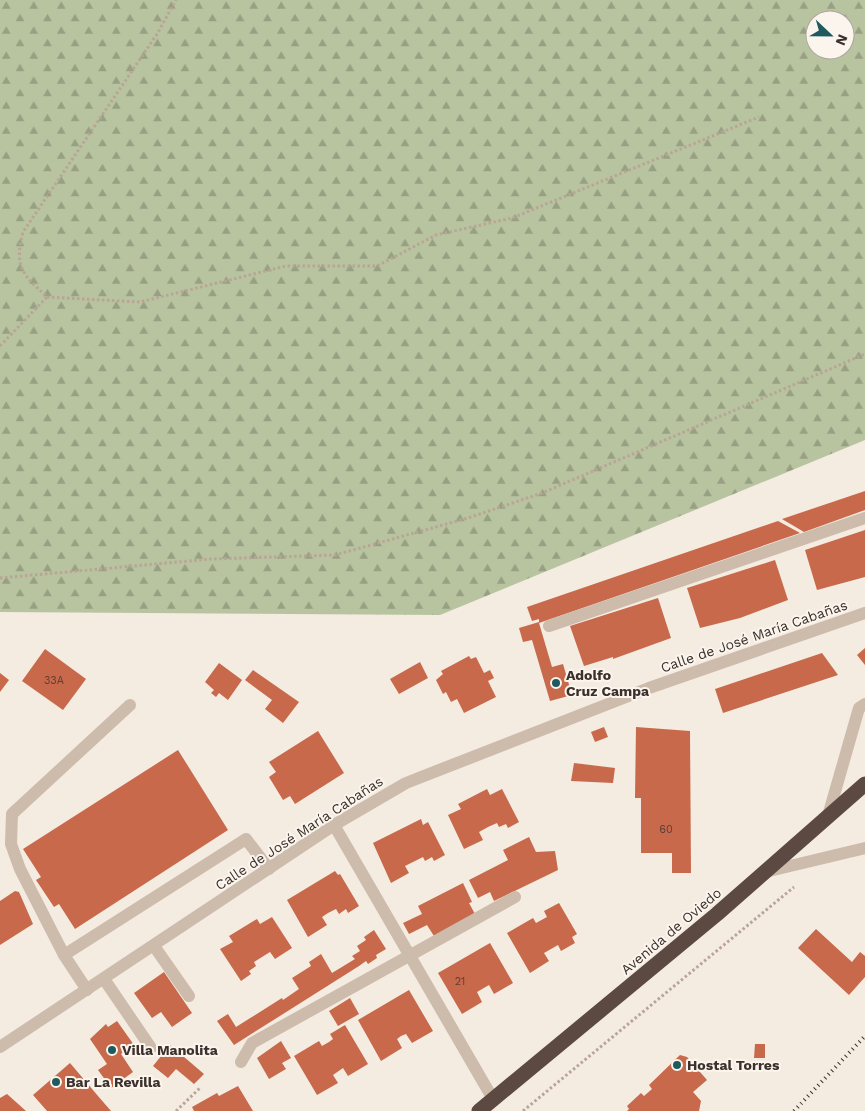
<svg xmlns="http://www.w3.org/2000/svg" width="865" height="1111" font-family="'Work Sans',sans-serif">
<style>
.forest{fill:url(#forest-firs);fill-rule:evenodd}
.building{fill:#c8694b}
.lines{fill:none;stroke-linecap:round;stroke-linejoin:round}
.path{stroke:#b9a596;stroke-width:3;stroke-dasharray:2.5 2.5;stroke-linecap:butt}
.minor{stroke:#cdbbac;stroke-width:12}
.highway{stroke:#5c4a42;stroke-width:15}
.rail{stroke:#3b302b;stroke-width:4;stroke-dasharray:1 4;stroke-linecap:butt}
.poi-dot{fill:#1f5a5e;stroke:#fbf5ee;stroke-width:2}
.labels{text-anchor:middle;stroke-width:4;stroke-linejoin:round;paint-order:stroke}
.number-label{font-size:11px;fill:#5e3e33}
.street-label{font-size:14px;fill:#3b302b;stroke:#fbf5ee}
.poi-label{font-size:14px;font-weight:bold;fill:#3b302b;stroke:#fbf5ee;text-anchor:start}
</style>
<defs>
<pattern id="forest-firs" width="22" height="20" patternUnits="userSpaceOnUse" patternTransform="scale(1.25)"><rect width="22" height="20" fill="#b8c4a0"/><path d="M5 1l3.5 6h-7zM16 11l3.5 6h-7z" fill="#97a083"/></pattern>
</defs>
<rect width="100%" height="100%" fill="#f4ebe1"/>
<path class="forest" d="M0,0H865V440L440,615L0,612ZM815,20H845V50H815Z"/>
<g class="building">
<path d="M865,491V510L804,532L782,519Z"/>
<path d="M778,521L800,533L539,623L552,667L563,664L572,695L550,701L532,640L523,642L519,628L539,622V619L532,621L527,607Z"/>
<path d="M865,530V577L817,590L805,550Z"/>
<path d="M775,560L788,600L740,618L700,628L687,588Z"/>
<path d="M658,598L671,638L613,659V657L584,666L570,626Z"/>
<path d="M865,648V665L857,655Z"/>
<path d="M45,649L86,679L63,710L22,681Z"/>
<path d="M822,653L838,675L723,713L715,689Z"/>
<path d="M469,656L471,659L476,657L484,673L490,670L494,678L488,681L496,697L464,713L457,699L451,702L446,692L443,694L436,680L443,674L441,671Z"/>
<path d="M420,662L428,678L399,694L390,679Z"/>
<path d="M219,663L242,680L228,700L219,693L216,697L211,693L214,690L205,682Z"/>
<path d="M253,670L299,702L283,723L265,709L272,700L245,680Z"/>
<path d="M0,673L9,680L0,692Z"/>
<path d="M604,727L608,737L595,742L591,732Z"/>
<path d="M636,727L690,731L691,873H672V853H641V798H635Z"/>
<path d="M318,731L344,773L295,804L290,796L283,800L269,777L276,772L269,762Z"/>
<path d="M178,750L228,830L75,929L59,904L54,907L36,880L41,877L23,849Z"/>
<path d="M574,763L615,768L613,783L571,781Z"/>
<path d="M487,789L490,795L502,789L519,822L508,828L506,824L499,827L497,823L488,827L479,832L483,840L464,849L448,815L461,809L458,804Z"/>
<path d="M421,819L423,825L428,822L445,855L434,861L432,857L425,861L423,857L405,866L409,873L391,883L373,843Z"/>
<path d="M529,837L536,852L555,851L558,870L494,901L490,892L478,898L469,880L508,860L503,850Z"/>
<path d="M335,871L338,875L340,874L359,906L348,913L346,909L339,914L336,909L328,913L322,917L327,925L308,937L287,900Z"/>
<path d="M463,883L472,902L469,903L475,914L434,936L427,925L409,934L403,923L422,914L418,906Z"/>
<path d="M15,891L19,892L33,924L0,945V901Z"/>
<path d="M559,903L577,934L572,937L575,943L561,951L558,945L544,953L549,961L530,973L507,933L533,918L536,923L547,917L544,911Z"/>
<path d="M272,917L292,948L275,959L270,952L254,962L256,966L249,971L251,974L241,981L220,949L233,942L229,936L257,919L260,924Z"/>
<path d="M816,929L852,962L860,952L865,956V977L849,995L798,948Z"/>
<path d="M374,930L386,949L376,955L377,958L368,964L366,961L359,966L234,1045L217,1021L228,1014L236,1027L282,998L283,1000L299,989L292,978L311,966L309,962L321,954L332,973L355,959L352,956L360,951L357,946L366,940L364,937Z"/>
<path d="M490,943L513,983L494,994L489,985L477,992L482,1002L462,1014L438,973Z"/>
<path d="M164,972L192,1013L172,1027L161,1012L152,1018L134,993Z"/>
<path d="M409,990L433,1031L412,1043L406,1034L401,1036L397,1039L402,1048L381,1061L358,1020Z"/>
<path d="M350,998L359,1014L338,1026L329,1011Z"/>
<path d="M117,1021L134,1045L121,1054L133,1072L111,1088L98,1070L107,1064L90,1039L106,1024L108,1027Z"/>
<path d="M345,1025L368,1064L348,1076L343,1068L333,1075L338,1083L317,1095L294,1056L319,1041L322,1046L329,1042L333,1039L330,1034Z"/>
<path d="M281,1041L291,1058L282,1063L286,1069L269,1079L257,1058Z"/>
<path d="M755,1044H765V1058H754Z"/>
<path d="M170,1045L204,1074L194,1084L176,1069L168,1078L153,1066Z"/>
<path d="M680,1055L687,1057L707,1080L693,1092L701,1101L699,1111H627L629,1109L627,1106L641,1093L644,1096L652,1089L649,1085Z"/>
<path d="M70,1063L98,1096L111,1111H47L33,1095Z"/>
<path d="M238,1086L253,1111H194L192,1107L217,1093L219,1096Z"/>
<path d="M7,1094L26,1111H0V1098Z"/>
</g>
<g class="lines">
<g class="path">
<path d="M47,297L140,302L286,266H377L436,235L512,218L759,117"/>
<path d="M0,346L47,297C22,274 14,267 23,232L157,34L176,0"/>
<path d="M0,578L211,559L335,555L468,518L542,493L865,354"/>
<path d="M176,1111L200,1088"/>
<path d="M523,1111L794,887"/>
</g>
<g class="minor">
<path d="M549,626L865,518"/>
<path d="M828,816L859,708L865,704"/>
<path d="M334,825L493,1099"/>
<path d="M765,872L865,848"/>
<path d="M154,946L189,996"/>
<path d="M64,955L246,839L269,869"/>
<path d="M104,979L151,1048"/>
<path d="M87,990L64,955L20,869L11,844L12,814L130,705"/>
<path d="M0,1047L334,825L406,783L649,688L865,613"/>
<path d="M241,1062L252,1043L515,897"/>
</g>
<path class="highway" d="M479,1111L717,914L865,784"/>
<path class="rail" d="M794,1111L865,1036"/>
</g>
<g class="poi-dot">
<circle cx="556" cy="683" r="5"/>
<circle cx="112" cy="1050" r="5"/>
<circle cx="677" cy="1065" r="5"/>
<circle cx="56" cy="1082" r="5"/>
</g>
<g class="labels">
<g class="number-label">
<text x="54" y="684">33A</text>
<text x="666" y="833">60</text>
<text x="460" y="985">21</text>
</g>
<g class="street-label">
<text transform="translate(754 636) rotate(-19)" y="5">Calle de José María Cabañas</text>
<text transform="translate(299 833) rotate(-33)" y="5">Calle de José María Cabañas</text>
<text transform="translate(671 931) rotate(-40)" y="5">Avenida de Oviedo</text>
</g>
<g class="poi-label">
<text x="566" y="680">Adolfo<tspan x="566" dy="16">Cruz Campa</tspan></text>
<text x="122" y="1055">Villa Manolita</text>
<text x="687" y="1070">Hostal Torres</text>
<text x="66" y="1087">Bar La Revilla</text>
</g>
</g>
<g transform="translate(830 35) rotate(112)"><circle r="24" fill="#fbf5ee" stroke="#aea6a0"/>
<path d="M0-4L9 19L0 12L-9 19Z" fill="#1f5a5e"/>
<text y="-8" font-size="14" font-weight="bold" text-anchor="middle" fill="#3b302b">N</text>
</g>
</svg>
